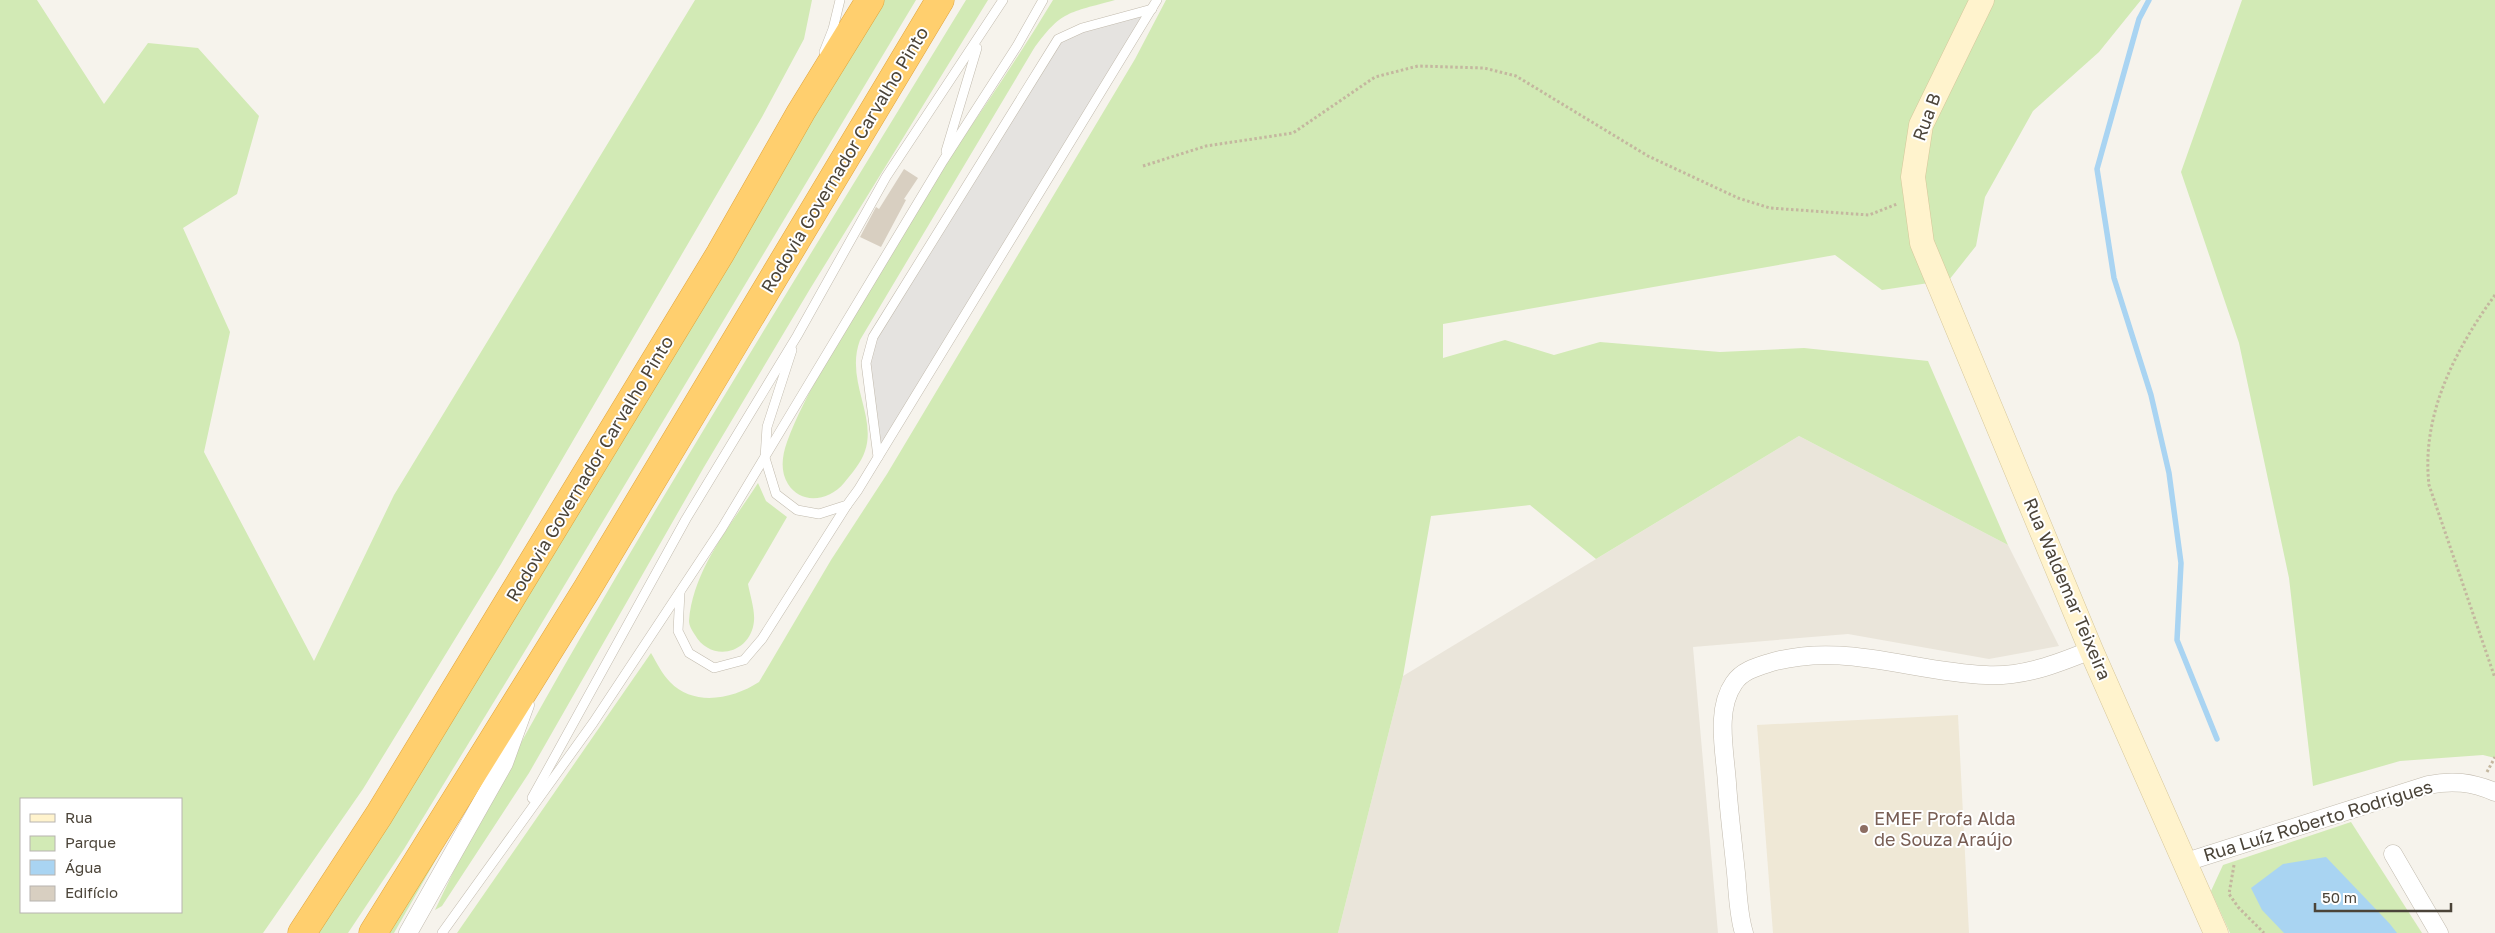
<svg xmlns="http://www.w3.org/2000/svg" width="2495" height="933" font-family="'Golos Text',sans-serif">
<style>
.residential{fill:#eae5da}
.education{fill:#efe8d6}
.green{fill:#d2eab5;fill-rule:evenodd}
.parking{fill:#e5e3e0}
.water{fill:#a9d4f2}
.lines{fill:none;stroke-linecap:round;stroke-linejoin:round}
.stream{stroke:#a9d4f2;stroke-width:5.5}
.building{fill:#d8cfc1}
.lane-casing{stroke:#c2bbae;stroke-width:10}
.street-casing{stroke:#c2bbae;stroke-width:19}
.secondary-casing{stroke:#d6c79b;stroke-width:25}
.highway-casing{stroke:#e0a43c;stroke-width:29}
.path{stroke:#c4b79f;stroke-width:3;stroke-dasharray:2.5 2.5;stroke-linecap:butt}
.lane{stroke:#fff;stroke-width:9}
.street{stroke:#fff;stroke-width:18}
.secondary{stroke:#fff3cd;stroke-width:24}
.highway{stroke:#ffcf6e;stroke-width:28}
.education-dot{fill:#8d6e63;stroke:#fff;stroke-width:2}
.labels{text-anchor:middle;stroke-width:4;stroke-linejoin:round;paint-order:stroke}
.street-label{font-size:18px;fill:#4b4439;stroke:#fff}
.education-label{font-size:18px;fill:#785e54;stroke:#fff;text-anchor:start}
</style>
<rect width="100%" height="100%" fill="#f6f3ec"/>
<path class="residential" d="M1799,436L2008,545L2059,646L1989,659L1848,634L1693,647L1718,933H1338L1403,676Z"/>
<path class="education" d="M1958,715L1969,933H1773L1757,725Z"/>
<g class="green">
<path d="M0,0H37L104,104L148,43L198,48L259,116L237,194L183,228L230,332L204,452L314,661L394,495L695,0H812L804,39L762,117L501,564L363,789L263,933H0ZM21,799H181V912H21Z"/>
<path d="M880,0H916L531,641L404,849L348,933H310Z"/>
<path d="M966,0H988L810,289L704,467L529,773L442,906L435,910C499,774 576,645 652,516C755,343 861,172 966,0Z"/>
<path d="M1053,0H1115C1069,13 1061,10 1033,50L860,340C845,380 877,416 865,451C861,463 852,473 844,483C829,501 801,505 788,484C780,471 782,456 787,442C806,391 839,342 867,295C895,248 922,199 952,154C987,103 1021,53 1053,0Z"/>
<path d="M1166,0H1982L1991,4L1994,0H2141L2099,52L2033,111L1985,197L1976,246L1949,280L1882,290L1835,255L1443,324V358L1505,340L1554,355L1600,342L1720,352L1804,348L1928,361L2008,545L1799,436L1596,559L1530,505L1431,516L1403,676L1338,933H457L651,653C657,663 662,674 670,682C694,707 733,699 759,682L831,560L887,474L1135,59Z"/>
<path d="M2242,0H2495V758L2483,755L2400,761L2313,786L2289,578L2239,343L2181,172Z"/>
<path d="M758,483L766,501L787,517L748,584C750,595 755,610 754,621C751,654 711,663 695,635C692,630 689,626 689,621C693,569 731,525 758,483Z"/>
<path d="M2351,822L2422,933H2230L2211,891L2223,865Z"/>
<path d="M442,849L394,933H385Z"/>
</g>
<path class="parking" d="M1152,9L878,457L866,363L873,337L1058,39Z"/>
<path class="water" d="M2326,857L2390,924L2397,933H2284L2262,910L2251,888L2283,864Z"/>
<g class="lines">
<path class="stream" d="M2149,0L2139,19L2097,169L2114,278L2151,395L2169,473L2181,563L2177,640L2217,739"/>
</g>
<path class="building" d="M904,169L918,178L904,199L906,200L881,247L860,237L876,207L879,209Z"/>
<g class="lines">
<g class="lane-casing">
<g id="lane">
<path d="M824,52L833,29L840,0"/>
<path d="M946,151L977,48"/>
<path d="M792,350L767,427L765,458L776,494L797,510L819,514L847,505L858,490L1157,0"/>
<path d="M878,457L866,363L873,337L1058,39L1082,28L1152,9"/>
<path d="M680,592L678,631L689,653L714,668L744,660L762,639L847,505"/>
<path d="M532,798L686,519L797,336L886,177L1003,0"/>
<path d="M442,933L593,723L722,528L943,161L1017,46L1043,0"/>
</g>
</g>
<g class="street-casing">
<g id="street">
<path d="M2393,854L2439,933"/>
<path d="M2186,862L2428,785C2452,780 2472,782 2495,792"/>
<path d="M408,933L504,763L525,705"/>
<path d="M1744,933C1738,914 1738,893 1736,873C1733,843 1729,813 1727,783C1725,752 1715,710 1734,683C1742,671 1756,667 1769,663C1842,641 1912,672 1986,675C2023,677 2057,664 2091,650"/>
</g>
</g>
<g class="secondary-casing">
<path id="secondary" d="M1982,0L1921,125L1913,177L1922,243L2091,650L2216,933"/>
</g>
<g class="highway-casing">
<g id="highway">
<path d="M302,933L379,815L720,254L801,112L870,0"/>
<path d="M373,933L587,589L940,0"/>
</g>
</g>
<g class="path">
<path d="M1143,166L1206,146L1293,133L1375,77L1418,66L1484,68L1516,76L1648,156L1738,198L1770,208L1869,215L1897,204"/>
<path d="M2495,295C2455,350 2421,415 2429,485L2495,678"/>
<path d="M2487,772L2495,757"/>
<path d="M2234,865L2229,894L2238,907L2264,933"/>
</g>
<use href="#lane" class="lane"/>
<use href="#street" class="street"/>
<use href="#secondary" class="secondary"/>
<use href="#highway" class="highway"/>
</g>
<circle class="education-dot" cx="1864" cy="829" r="5"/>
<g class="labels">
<g class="street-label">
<text transform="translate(1927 117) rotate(-70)" y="6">Rua B</text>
<text transform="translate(845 160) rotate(-59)" y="6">Rodovia Governador Carvalho Pinto</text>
<text transform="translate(590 469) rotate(-59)" y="6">Rodovia Governador Carvalho Pinto</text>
<text transform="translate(2067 589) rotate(67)" y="6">Rua Waldemar Teixeira</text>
<text transform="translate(2318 821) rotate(-17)" y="6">Rua Luíz Roberto Rodrigues</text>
</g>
<g class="education-label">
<text x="1874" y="825">EMEF Profª Alda<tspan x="1874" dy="21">de Souza Araújo</tspan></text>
</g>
</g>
<rect x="20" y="798" width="162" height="115" fill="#ffffff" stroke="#b7b4b0"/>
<rect x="30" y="814" width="25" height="8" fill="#fff3cd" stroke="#b7b4b0"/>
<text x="65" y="823" font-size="15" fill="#4b4439">Rua</text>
<rect x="30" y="836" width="25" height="15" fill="#d2eab5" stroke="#b7b4b0"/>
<text x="65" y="848" font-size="15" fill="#4b4439">Parque</text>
<rect x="30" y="860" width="25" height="15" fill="#a9d4f2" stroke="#b7b4b0"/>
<text x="65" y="873" font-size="15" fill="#4b4439">Água</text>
<rect x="30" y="886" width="25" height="15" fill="#d8cfc1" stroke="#b7b4b0"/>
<text x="65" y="898" font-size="15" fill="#4b4439">Edifício</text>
<path d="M2315 903v8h136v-8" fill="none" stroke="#4b4439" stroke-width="2.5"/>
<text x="2322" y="903" font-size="15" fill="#4b4439" stroke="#ffffff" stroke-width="4" paint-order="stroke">50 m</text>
</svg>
